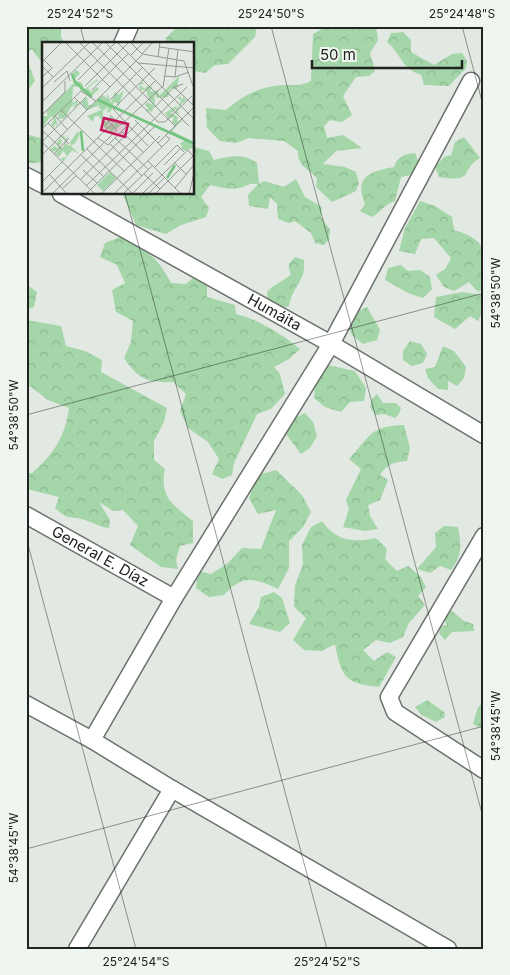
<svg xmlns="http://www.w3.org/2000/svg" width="510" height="975" font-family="Inter,sans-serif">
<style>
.forest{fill:url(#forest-crowns)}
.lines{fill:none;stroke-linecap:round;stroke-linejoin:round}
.street-casing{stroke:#6b716c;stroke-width:19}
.street{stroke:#fff;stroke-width:16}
.ticks{fill:none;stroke:#202320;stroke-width:1;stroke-opacity:0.45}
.labels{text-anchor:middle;stroke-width:4;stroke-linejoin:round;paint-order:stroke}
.street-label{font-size:15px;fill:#202320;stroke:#eff6ef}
.inset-river{fill:none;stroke:#72c47e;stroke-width:2.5}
.inset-road{fill:none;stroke:#949994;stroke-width:1}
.view{fill:#c2185b;fill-opacity:0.15;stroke:#c2185b;stroke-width:2.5}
.inset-edge{fill:none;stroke:#202320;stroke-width:2.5}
.neatline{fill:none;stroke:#202320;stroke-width:2}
.ticks-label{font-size:12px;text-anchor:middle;fill:#202320}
</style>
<defs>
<pattern id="forest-crowns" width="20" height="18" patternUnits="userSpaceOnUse" patternTransform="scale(1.25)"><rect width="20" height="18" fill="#a4d6a9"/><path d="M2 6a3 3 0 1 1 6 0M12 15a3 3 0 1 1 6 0" fill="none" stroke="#8db791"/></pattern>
</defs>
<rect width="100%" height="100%" fill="#e2e8e2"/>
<g class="forest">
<path d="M26,26H59L61,28V37L65,44H44V62L39,59L32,49L26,53Z"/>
<path d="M178,26H257L255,37L228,64L215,65L205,73L194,71V44H166V38Z"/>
<path d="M327,26H376L378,40L370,53L375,71L369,76L356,77L343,96L352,115L342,122L330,120L324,126L327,138L343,135L362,148L336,151L323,164L345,167L356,172L359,183L356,191L332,202L316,187L317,178C308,169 297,165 298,151L284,141L249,138L236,143L220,141L207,128L206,108L226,110C242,95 262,86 284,85C296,85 301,86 311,81L313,34Z"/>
<path d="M403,32L411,40V52L434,65L452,54L462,53L467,61L466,68L449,86L424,85L421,75C402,69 401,54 387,42L391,33Z"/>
<path d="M26,57L35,81L26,93Z"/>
<path d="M26,134L44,139V160L38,163H30L26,158Z"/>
<path d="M464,137L480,158C459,170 476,183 439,177L435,167L444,157L451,155L455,142Z"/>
<path d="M194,147L209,151L214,160C230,156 243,153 257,163L259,184L264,181L284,187L296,179L305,197L322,207L321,217L330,230L329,239L324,245L315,243L311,233L295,221L289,223L278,219L277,204L270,197L268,209L249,206L248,195L258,184C250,182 246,187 239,188C229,190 220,187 210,185L201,197L209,208L206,217L181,225L166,234L136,225L123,195L194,194Z"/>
<path d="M415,153L419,163L416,174L401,177L395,201C385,204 381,212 372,217L360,211L365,204C353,176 372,171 394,167C398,156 404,154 415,153Z"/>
<path d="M420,201L435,206L452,217L454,230C492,241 484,255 484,288L478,292L469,282L454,291L444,287L436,275L446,268L451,258L434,238L421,239L415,254L399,251L405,228Z"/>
<path d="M120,237C147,250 157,256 171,283L186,284L193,278L207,284V297L235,305L236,314C259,320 282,334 300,349L289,359L274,367L280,374L285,394L271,409L257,414L234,463L232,475L222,479L212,474L219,459L208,442L188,428L180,411L186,394L173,382C147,383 138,379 124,358L131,342L133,321L116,312L112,290L125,283L117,265L100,257L105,243Z"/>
<path d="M295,257L304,260C306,283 293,284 289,306L280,309L268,304L267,292C274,284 283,282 291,274C287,266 288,264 295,257Z"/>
<path d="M401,265L408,271L420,270L430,277L432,289L423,298L410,294L385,280L388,268Z"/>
<path d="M26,284L37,292L34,307L26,310Z"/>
<path d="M462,292L484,295V308L478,321L470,316L455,329L434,317L436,297Z"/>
<path d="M367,307L380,330L377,340L363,344L352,335L348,326L354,313Z"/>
<path d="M26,320L61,326L66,346L85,351L102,360L101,372L167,408L164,422L154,441V460L165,469C159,497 173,505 193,521V543L180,546L176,560L178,569L161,567L130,545L138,526L123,510L113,511L99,502L110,520L109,528C100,527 94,523 85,520C70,515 70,522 55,508L59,497L26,489V473H32C54,454 65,437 69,408L48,400L26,383Z"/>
<path d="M410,341L421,344L427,354L423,363L412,366L403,360V351Z"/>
<path d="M443,346L454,351L466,367L464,378L457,386L448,381V390L438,389L428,378L425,369L435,367Z"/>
<path d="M328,365L355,371L366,388L364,401L350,402L341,412L325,407L314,398L316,376Z"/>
<path d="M377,394L383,403H396L401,408L399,414L395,418L384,414L375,415L370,407L372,399Z"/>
<path d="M305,413L313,422L317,436L310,448L301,454L286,434L291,420Z"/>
<path d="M404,425L410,448L407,461C394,462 387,464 380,475L388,480L380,500L368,505L370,516L378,529L365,531L343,527L349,509L346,500L361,469L349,459C370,436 370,426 404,425Z"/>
<path d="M276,470L302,495L311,512L303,527L289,541V568L278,589C255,578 242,574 224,595L209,597L196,588L198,571L211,574L228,563L242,548L261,549L276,510L258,514L249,498L258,475Z"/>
<path d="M322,521C336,541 353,543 376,538L387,549L385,559L397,571L408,566L420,576L426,587L418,596L425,605L409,623L403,637L390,643L376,640L363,650L374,661L387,652L396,657L379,687C345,684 341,676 335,644L322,651L304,650L293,640L306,618L294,607L295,586L303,564L302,545L311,527Z"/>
<path d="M444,526L458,527C461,544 463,555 451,570L440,566L430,573L417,569L436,547L435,533Z"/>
<path d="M274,592L282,598L290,623L280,632L249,624L259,607L261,597Z"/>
<path d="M452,611L464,621L473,624L474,631L452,632L445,640L439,633L441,626L447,625L443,616L447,612Z"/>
<path d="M427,700L444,712L445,717L436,722L422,715L415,707Z"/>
<path d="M484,702V729L473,724L478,707Z"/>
</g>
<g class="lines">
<g class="street-casing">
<g id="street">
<path d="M122,44L130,26"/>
<path d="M26,176L44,185"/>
<path id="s1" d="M61,194L331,344L484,435"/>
<path id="s2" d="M26,515L174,598"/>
<path d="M484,536L389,697L395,712L484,770"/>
<path d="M26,704L92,740L172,789L448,949"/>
<path d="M92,740L174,598L331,344L471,81"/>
<path d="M77,949L172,789"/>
</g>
</g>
<use href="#street" class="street"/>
</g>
<path class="ticks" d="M80,26L85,44M271,26L484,821M462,26L484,109M125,194L327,949M26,415L484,293M26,537L136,949M26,849L484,726"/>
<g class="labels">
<g class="street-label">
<text dy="5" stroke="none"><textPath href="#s1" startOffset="244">Humáita</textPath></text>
<text dy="5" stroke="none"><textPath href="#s2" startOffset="85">General E. Díaz</textPath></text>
</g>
</g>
<g transform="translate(42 42)">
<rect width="152" height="152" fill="#e2e8e2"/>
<path d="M34,28L38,31L32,38L40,41L42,48L55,37L56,41L54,39L46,46L49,50L55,45L57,47L49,54L38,48V44L31,45L30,58L31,61L35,58L36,63L31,66L34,60L29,65L22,77L16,75L20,77H15L18,70L13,75L16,83L13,82L12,86L9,83L12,77L9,74L0,86V74H6L4,69L33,40L29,33ZM137,34L135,48L129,46L125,51H128L126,55L115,56L112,51L113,64L108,72L109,69L105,70L104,67H107L103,63L105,60L112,64L109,60L112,58L108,60L104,48H98L97,42L100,40L103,41L97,43L104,47L105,44H110L108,50L116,48L117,54ZM82,48L76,66V62L72,60L69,69L65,71L66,64L61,69V79L65,80L68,74L72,78L67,81L65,85L75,80L78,84L67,92L68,88L63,86L57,74H53L51,80L45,74L61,67L56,66L58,63L45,68L39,61L45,55L46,63H50L60,53L65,56V51L69,61L73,50L77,53ZM139,54V58L142,55L144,59L139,62L135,69L138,72L134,71V67L129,71L136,75L135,79L139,78L145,83L139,79L130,89L152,100V110L149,106L143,109L139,106L140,103L137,102L144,98L128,90L133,83L130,80L132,75L126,76L123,71L134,64L135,67L139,59L136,56ZM36,89L38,92L34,100L29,104L37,112L30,108L21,120L19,116L25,115L23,111L21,109L17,115L13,112L18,108L10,110L8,107L12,105L10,102L16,107L15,101L18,96L21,100L18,99L20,102L16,104L21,106L23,99L20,94L22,93L23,97L26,94L24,102L29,104L28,100Z" fill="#a4d6a9"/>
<path d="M68,130L74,136L61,149L55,143Z" fill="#a4d6a9"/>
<path class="inset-river" d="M30,32L33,40L50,55M56,58L153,102M39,89L41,109M125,136L133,123"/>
<path class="inset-road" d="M23,0L68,45M37,0L116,80H123L150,54M50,0L133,84M63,0L147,84M75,0L153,78M88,0L100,12M118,5L153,10M100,12L142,19L151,44M100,12L111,0M88,14L101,1M116,15L118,0M0,20L20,0M96,21L153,26M0,24L11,35M122,34L133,35L147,30M0,35L10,26L2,18M133,35L136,7M36,38L74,0M12,40L25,29L28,39M43,44L87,0M121,45L127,6M132,45L153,65M0,46L48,0M50,48L86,12M32,55L45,68M68,58L100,26M0,60L61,0M151,62L152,43M113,65L132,45L141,42M19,68L82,129M0,73L23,50V39M68,73L79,83L120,45M13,74L25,87M64,77L75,88M93,78L120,105M6,81L27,102M0,87L39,49L54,59M0,88L20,107M79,89L101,110M56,96L66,103L86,83M73,96L106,127M0,100L53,152M0,100L44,55M67,101L100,134M116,101L153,64M106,104L71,67L113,26M45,107L91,152M12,112L27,96M0,113L100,13M39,113L62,135M106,119L139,152M132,120L145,133M122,123L139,106M112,126L135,103L142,110M41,128L55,141M102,132L118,147M8,133L25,152M38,138L96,81M0,140L20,120M44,144L145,45M21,146L34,134M133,146L151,124M0,151L113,39M10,152L75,88M44,152L112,85M59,152L118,94M72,152L128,97L123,93M81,152L110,124M90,152L111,131M100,152L146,108L151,114L113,152M106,152L122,136M147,152L153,127"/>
<path class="view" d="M62,76L86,82L83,95L59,88Z"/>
<rect width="152" height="152" class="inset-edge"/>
</g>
<rect width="510" height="975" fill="none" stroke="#eff6ef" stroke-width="55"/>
<path d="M312 60v8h150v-8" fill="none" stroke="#202320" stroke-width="2.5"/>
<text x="320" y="60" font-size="15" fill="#202320" stroke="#eff6ef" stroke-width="4" paint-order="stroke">50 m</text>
<rect x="28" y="28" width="454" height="920" class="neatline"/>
<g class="ticks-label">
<text x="80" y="18">25°24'52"S</text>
<text x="271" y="18">25°24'50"S</text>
<text x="462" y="18">25°24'48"S</text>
<text transform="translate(496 293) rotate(-90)" y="4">54°38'50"W</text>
<text transform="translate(14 415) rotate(-90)" y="4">54°38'50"W</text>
<text transform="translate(496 726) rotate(-90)" y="4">54°38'45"W</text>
<text transform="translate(14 848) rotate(-90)" y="4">54°38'45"W</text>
<text x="136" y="966">25°24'54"S</text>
<text x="327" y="966">25°24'52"S</text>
</g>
</svg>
